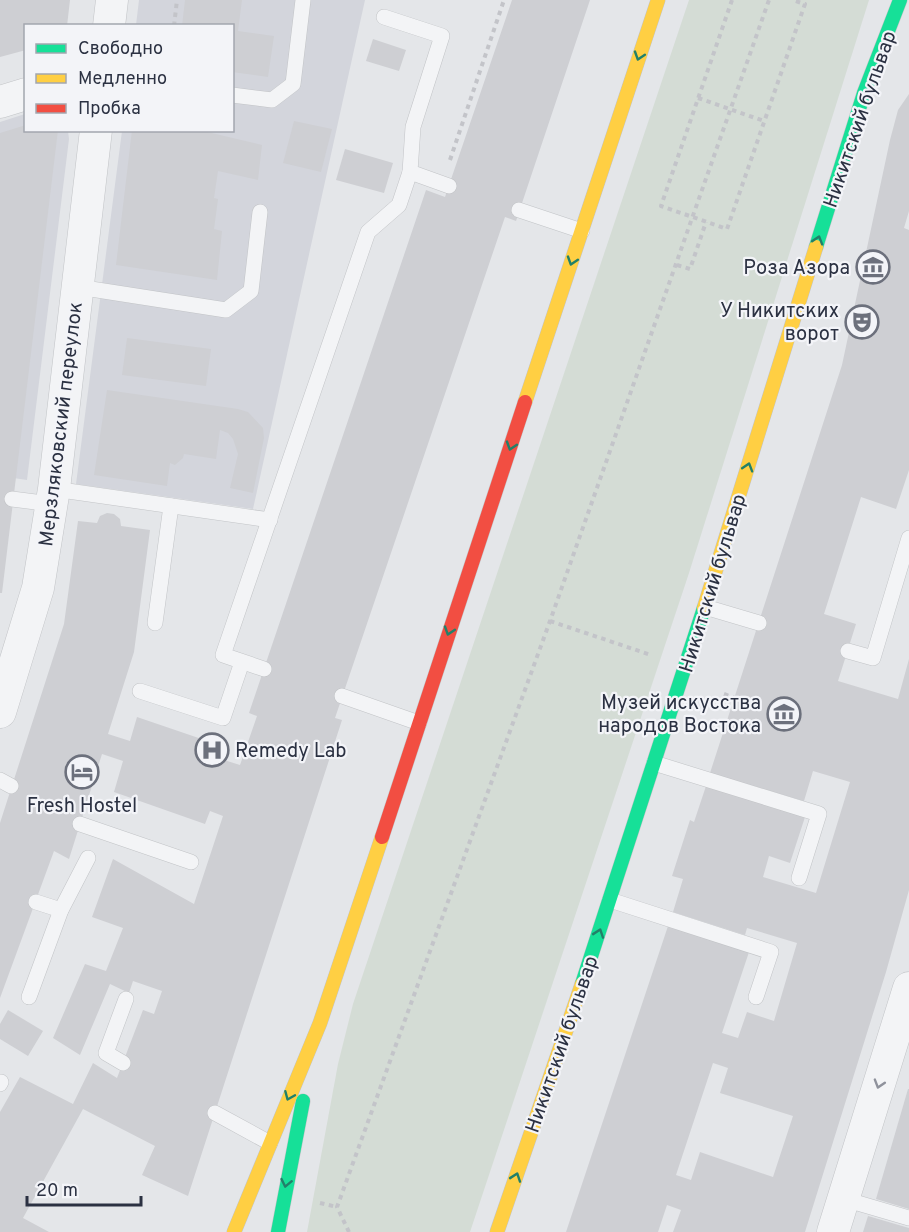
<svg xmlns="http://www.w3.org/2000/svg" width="909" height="1232" font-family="Overpass,sans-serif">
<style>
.built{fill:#d3d5dc}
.green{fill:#d4dcd5}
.building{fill:#cecfd3;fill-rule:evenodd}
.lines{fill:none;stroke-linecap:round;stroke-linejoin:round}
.lane-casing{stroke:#c2c4c7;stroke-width:16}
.street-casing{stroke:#c2c4c7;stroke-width:33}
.fast-casing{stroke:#c2c4c7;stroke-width:15}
.slow-casing{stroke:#c2c4c7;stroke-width:15}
.jam-casing{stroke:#c2c4c7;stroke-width:15}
.path{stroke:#c3c4c9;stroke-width:4;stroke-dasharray:4.5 4.5;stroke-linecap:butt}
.lane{stroke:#f3f4f6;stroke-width:15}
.street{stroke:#f3f4f6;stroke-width:32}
.fast{stroke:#16e098;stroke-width:14}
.slow{stroke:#ffcf43;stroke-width:14}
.jam{stroke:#f24e42;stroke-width:14}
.oneway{stroke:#228069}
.oneway2{stroke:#8f929c}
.labels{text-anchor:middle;stroke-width:4.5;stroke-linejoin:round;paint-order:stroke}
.street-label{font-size:20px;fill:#2b3142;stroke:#f3f4f8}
.poi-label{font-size:20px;fill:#2b3142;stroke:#f3f4f8;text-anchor:end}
</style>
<rect width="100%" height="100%" fill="#e4e6e9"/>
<g class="built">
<path d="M139,0H365L253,509L76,484L122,131L232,130V26L136,25Z"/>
<path d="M25,114L26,130L68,131L69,139L27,480L0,476V122Z"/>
</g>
<path class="green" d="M689,0H869L689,573L470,1232H307L338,1064L353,1004Z"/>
<g class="building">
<path d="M0,0H70L67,26H26V50L0,57Z"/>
<path d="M185,0H242L238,31L274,36L268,77L232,72V26H182Z"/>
<path d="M512,0H590L516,221L505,217L335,718L342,720L188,1196L142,1175L155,1146L83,1109L23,1218L49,1232H0V1112L20,1077L73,1104L93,1063L117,1078L143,1010L154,1014L162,991L133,981L129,993L110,984L80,1055L53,1038L85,964L106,971L123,928L92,917L113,859L194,904L223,816L210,811L205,824L114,792L123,761L102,754L69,859L54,851L0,998V823L64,624L78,521L97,523L100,516L107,513L114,514L120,519L121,526L150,530L134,652L108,734L130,741L137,717L228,748L224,760L240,765L257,716L249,713L426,190L445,197Z"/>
<path d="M373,39L406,50L399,71L366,61Z"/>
<path d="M909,94V211L904,228L909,230V470L896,509L861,497L824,614L856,624L838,681L898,699L909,659V890L886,972L805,1232H673L681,1210L667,1205L658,1232H566L668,926L749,952L722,1033L738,1038L747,1012L774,1021L797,943L747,928L745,935L673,912L683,879L672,876L690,820L694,822L706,786L805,817L790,863L769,856L763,877L816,893L850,782L813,771L804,801L710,773L842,365L890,140L898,110ZM713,1063L728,1068L720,1093L793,1116L773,1177L700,1152L691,1180L676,1175Z"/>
<path d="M294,121L332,129L321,172L283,163Z"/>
<path d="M26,125V130H58L2,593H0V133Z"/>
<path d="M132,130H199L262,145L258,180L218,171L214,198L218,199L214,229L222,231L217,280L116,265Z"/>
<path d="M345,149L393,163L384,193L336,180Z"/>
<path d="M127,338L211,349L206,386L122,375Z"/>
<path d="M107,390L238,409L248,412L263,428L264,438L253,493L230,488L238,454L233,439L228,433L220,430L216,459L184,454L183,458L175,465L170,463L167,486L94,475Z"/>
<path d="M8,1010L43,1031L28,1056L0,1039V1024Z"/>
<path d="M908,1089H909V1209L876,1199Z"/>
<path d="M868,1216L909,1228V1232H863Z"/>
</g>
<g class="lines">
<g class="lane-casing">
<g id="lane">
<path d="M384,17L442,36L413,127L410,172L449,186"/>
<path d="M232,95L272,100L293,84L303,0"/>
<path d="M519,210L582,231"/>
<path d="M78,287L226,310L251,291L260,212"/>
<path d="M54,489L270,520"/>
<path d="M12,499L51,504"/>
<path d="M705,607L759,623"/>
<path d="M155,623L171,506"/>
<path d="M848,651L873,658L909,538"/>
<path d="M264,669L223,655L368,232L399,205L410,172"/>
<path d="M140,691L223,718L242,662"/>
<path d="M342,696L419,723"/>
<path d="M654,763L819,814L799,878"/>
<path d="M0,780L11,786"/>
<path d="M80,824L191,862"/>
<path d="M610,900L771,952L756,997"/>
<path d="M36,902L61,910"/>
<path d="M29,997L61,910L88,858"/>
<path d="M123,1063L106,1053L126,999"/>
<path d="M0,1084L1,1082"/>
<path d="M215,1113L270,1143"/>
<path d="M844,1199L909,1218"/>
</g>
</g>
<g class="street-casing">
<g id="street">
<path d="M109,26L112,0"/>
<path d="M0,102L26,94"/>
<path d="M0,712L38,588L54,489L96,130"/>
<path d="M833,1232L909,988"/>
</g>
</g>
<g class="fast-casing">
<g id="fast">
<path d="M816,247L864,93L900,0"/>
<path d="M582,984L704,608"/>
<path d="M278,1232L303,1101"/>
</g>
</g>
<g class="slow-casing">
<g id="slow">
<path d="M525,402L658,0"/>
<path d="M704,608L816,247"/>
<path d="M234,1232L320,1023L382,837"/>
<path d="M497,1232L582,984"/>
</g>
</g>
<g class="jam-casing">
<path id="jam" d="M382,837L525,402"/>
</g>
<g class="path">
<path d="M732,0L661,206L727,229L805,4L792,0"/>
<path d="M174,26L177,0"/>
<path d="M698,98L764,121"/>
<path d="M450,160L504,0"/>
<path d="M677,265L690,269L706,222"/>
<path d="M550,621L651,655"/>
<path d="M724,694L735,698"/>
<path d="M320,1203L337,1207"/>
<path d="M349,1232L337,1207L550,621L769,0"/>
</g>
<use href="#lane" class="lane"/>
<use href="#street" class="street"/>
<use href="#fast" class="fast"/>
<use href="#slow" class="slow"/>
<use href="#jam" class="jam"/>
</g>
<defs><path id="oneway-chevron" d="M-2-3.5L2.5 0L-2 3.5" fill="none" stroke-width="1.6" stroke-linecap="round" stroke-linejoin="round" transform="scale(1.5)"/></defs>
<g class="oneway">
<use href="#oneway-chevron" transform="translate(639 56) rotate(108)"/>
<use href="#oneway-chevron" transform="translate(818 240) rotate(-73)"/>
<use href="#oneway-chevron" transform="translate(572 261) rotate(108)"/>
<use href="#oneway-chevron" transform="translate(511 446) rotate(108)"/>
<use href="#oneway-chevron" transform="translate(748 467) rotate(-73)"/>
<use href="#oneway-chevron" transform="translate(449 631) rotate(108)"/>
<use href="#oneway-chevron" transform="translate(599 933) rotate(-71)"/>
<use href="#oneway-chevron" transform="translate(289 1096) rotate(113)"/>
<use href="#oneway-chevron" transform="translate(516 1177) rotate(-71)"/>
<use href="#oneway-chevron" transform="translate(286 1183) rotate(102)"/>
</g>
<use class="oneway2" href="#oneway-chevron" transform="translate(879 1084) rotate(107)"/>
<defs>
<g id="museum-ring" transform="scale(1.725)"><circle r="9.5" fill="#f3f4f8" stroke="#6c707c" stroke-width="1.5"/><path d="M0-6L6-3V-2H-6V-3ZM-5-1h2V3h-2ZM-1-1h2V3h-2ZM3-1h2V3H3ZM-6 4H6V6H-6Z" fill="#6c707c"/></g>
<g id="theatre-ring" transform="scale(1.725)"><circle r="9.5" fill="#f3f4f8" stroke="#6c707c" stroke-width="1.5"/><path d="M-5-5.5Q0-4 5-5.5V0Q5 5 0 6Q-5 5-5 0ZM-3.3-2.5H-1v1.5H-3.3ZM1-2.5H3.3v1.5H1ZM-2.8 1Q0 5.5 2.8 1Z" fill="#6c707c"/></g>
<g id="hospital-ring" transform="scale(1.725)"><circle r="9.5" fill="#f3f4f8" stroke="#6c707c" stroke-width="1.5"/><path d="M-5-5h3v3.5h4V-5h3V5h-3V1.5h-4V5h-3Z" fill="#6c707c"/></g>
<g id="hotel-ring" transform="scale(1.725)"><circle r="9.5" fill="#f3f4f8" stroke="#6c707c" stroke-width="1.5"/><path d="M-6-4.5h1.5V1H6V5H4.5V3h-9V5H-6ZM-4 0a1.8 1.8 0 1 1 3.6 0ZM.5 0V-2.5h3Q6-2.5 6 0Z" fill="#6c707c"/></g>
</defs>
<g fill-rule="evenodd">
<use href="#museum-ring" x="873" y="267"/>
<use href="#theatre-ring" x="862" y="322"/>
<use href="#museum-ring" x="784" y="714"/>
<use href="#hospital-ring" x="212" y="750"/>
<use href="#hotel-ring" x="82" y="772"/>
</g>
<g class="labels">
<g class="street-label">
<text transform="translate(859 119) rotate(-71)" y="7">Никитский бульвар</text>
<text transform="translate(60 424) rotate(-83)" y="7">Мерзляковский переулок</text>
<text transform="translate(712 583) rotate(-73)" y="7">Никитский бульвар</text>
<text transform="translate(561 1044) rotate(-71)" y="7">Никитский бульвар</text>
</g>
<g class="poi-label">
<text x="850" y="274">Роза Азора</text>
<text x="839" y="317">У Никитских<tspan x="839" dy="23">ворот</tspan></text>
<text x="761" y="709">Музей искусства<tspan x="761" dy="23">народов Востока</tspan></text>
<text x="235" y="757" text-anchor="start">Remedy Lab</text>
<text x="82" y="812" text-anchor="middle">Fresh Hostel</text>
</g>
</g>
<rect x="24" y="24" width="210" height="108" fill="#f3f4f8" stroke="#a3a6af" stroke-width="1.5"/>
<rect x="36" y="44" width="30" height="9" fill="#16e098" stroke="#a3a6af" stroke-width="1.5"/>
<text x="78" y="54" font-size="18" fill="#2b3142">Свободно</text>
<rect x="36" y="74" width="30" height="9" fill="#ffcf43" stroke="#a3a6af" stroke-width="1.5"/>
<text x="78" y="84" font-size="18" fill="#2b3142">Медленно</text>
<rect x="36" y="104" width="30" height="9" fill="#f24e42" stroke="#a3a6af" stroke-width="1.5"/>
<text x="78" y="114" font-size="18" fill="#2b3142">Пробка</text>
<path d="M27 1196v9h114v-9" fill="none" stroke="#2b3142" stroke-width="3"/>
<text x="36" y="1196" font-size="18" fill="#2b3142" stroke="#f3f4f8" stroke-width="4.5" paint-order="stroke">20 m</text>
</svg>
